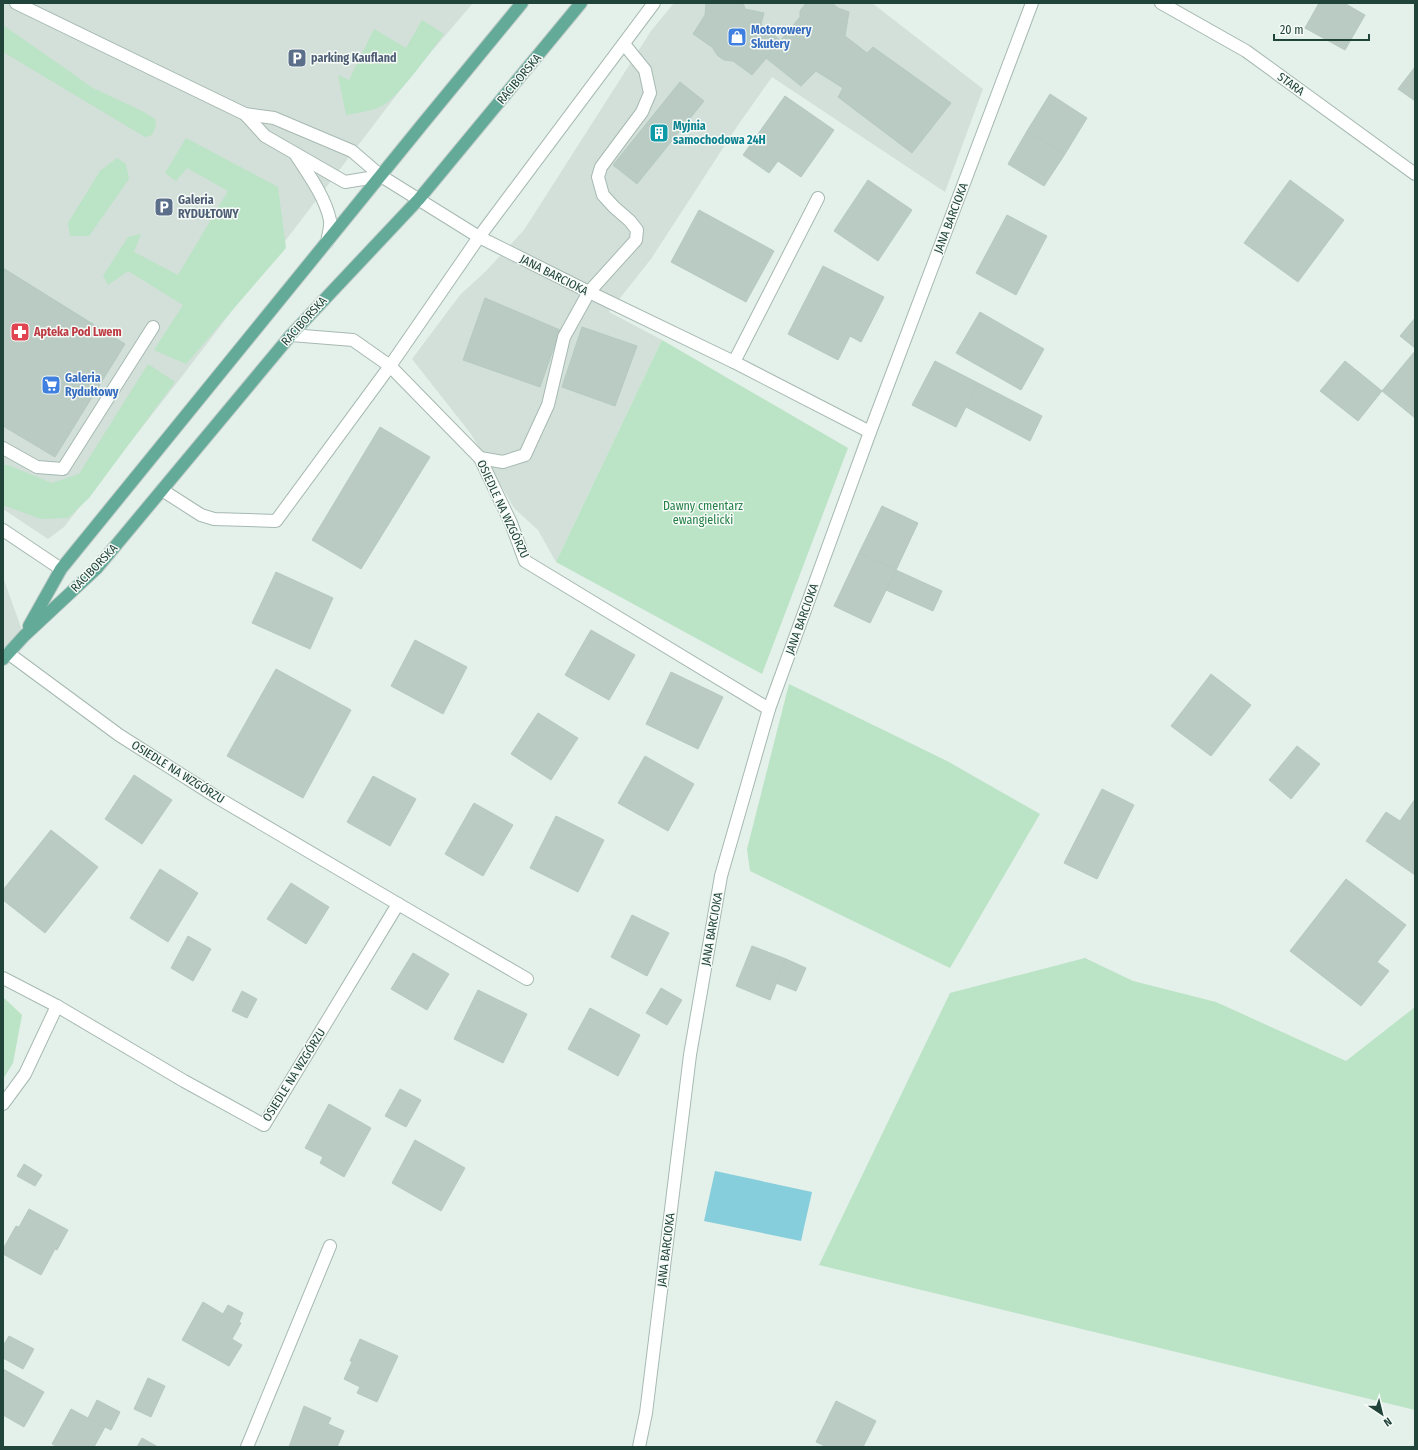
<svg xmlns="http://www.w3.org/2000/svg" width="1418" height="1450" font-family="'Fira Sans Condensed',sans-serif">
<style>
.built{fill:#d2e0d9}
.green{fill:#bbe3c5}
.water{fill:#86cedb}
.building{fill:#b9cbc3;stroke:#b6cac2}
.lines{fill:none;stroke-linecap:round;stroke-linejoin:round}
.service-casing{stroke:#a6b9b2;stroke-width:14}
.minor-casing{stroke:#a6b9b2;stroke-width:14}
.primary-casing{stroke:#c1cbc8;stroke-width:14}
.service{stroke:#fff;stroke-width:12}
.minor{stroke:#fff;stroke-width:12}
.primary{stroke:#63aa98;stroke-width:12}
.labels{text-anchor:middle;stroke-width:3;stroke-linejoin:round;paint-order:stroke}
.shop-label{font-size:12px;font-weight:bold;fill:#366cbe;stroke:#f6fbf8;text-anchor:start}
.service-label{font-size:12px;font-weight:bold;fill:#4e5e75;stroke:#f6fbf8;text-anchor:start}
.street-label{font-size:12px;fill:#21443a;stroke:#f6fbf8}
.culture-label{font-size:12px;font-weight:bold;fill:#0d838f;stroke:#f6fbf8;text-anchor:start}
.health-label{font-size:12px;font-weight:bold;fill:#be3a42;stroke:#f6fbf8;text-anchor:start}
.park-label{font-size:12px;fill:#258148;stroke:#f6fbf8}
</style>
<rect width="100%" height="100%" fill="#e4f0ea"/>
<g class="built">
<path d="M3,3H473L414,72L183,375L64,527L48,539L3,509Z"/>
<path d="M674,3H872L983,89L945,192L772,77L738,125L651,259L609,312L662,340L556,562L538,530L514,508L471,434L412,359L460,295L485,272L524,230L651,31Z"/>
<path d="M3,577L24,636L3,659Z"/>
</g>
<g class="green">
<path d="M422,20L444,34C431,51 397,100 380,107C370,111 357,113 346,115L338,75L349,80L374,29L406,48Z"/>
<path d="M3,25L93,88L142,111L155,119L156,126L152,135L145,137L3,52Z"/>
<path d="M186,138L278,187L286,248L186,364L154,350L183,305L128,271L108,285L103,276L128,237L141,234L134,252L178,275L228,191L187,168L176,181L165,173Z"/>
<path d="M117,158L126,164L129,179L89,236H70L68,223L100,171Z"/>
<path d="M662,340L848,448L762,674L556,562Z"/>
<path d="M148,364L175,382L89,498L68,518L41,519L3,505V465H8L52,483L79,474Z"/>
<path d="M789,684L947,761L1040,814L950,968L750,871L747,849Z"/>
<path d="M1085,958L1133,981L1216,1002L1346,1061L1415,1007V1410L819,1265L950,993Z"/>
<path d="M4,998L22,1015L13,1063L3,1079V1000Z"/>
</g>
<path class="water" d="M715,1171L812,1192L801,1241L704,1221Z"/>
<g class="building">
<path d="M706,3H743L745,9L764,13L761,24L781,41L752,75L733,61L724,60L718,56L712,47L693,34L705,15Z"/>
<path d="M806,3H832L838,8L849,12L845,36L867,53L873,47L951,103L912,153L838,97L843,88L816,71L801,86L766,58L800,17V11Z"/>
<path d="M1319,3H1344L1365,15L1345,50L1305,28Z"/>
<path d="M1415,67V101L1398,89Z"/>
<path d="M680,82L704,101L637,184L613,165Z"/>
<path d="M1050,94L1087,118L1065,154L1027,131Z"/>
<path d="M785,96L834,130L801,177L778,161L769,173L743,155Z"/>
<path d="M1027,131L1065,154L1044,186L1008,164Z"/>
<path d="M868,180L912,210L878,261L834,231Z"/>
<path d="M1290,180L1344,220L1298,282L1244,243Z"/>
<path d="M699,210L774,251L746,302L671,262Z"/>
<path d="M1007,215L1047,236L1016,295L976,273Z"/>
<path d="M823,266L884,297L861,342L850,336L838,360L788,334Z"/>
<path d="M3,268L125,344L55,457L3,426Z"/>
<path d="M485,298L560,330L540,387L463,360Z"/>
<path d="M980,312L1044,349L1021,390L956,353Z"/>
<path d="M1415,318V348L1400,336Z"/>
<path d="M582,327L637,346L615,406L562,387Z"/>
<path d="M1415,351V418L1382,391Z"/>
<path d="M935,361L978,383L956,427L912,405Z"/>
<path d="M1345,361L1382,391L1358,421L1320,391Z"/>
<path d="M978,383L1042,416L1030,441L966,407Z"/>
<path d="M380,427L430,457L361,569L312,540Z"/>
<path d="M882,506L918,523L896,570L859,553Z"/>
<path d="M859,553L896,570L870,623L834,606Z"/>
<path d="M896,570L942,591L933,611L886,590Z"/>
<path d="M276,572L333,598L310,649L252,623Z"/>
<path d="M591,630L635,655L609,700L565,675Z"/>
<path d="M415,640L467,667L443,714L391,686Z"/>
<path d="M276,669L351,710L303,798L227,756Z"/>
<path d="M671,672L723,697L698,749L646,724Z"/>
<path d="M1211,674L1251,705L1211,756L1171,726Z"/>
<path d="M538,713L578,738L551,780L511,754Z"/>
<path d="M1297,746L1320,764L1291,799L1269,780Z"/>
<path d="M645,756L694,784L668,831L618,803Z"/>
<path d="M134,775L172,800L142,844L105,819Z"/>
<path d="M373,776L416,799L390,846L347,822Z"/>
<path d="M1102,789L1134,805L1097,879L1064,863Z"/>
<path d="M1415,799V875L1366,841L1386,812L1400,821Z"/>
<path d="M474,803L513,825L483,876L445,854Z"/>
<path d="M556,816L604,840L578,892L530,868Z"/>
<path d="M51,830L98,867L45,933L3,900V890Z"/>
<path d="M160,869L198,893L168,942L130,918Z"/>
<path d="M1346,879L1406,925L1377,962L1389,971L1361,1006L1290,951Z"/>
<path d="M291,883L329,907L306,944L267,919Z"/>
<path d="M632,915L669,933L647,976L611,957Z"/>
<path d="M188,936L211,949L193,981L171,968Z"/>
<path d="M752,946L786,959L770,1000L736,986Z"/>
<path d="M413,953L449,974L427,1010L391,989Z"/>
<path d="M786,959L806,968L796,991L776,983Z"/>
<path d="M661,988L682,1000L667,1025L646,1013Z"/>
<path d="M478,990L527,1014L503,1063L454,1039Z"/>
<path d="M242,991L257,999L247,1018L232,1011Z"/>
<path d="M590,1008L640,1035L618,1076L568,1049Z"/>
<path d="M400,1089L421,1100L406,1127L385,1116Z"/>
<path d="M329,1104L371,1128L344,1177L320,1163L323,1157L305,1148Z"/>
<path d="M415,1140L465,1168L441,1211L392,1183Z"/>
<path d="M24,1164L42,1175L35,1186L17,1176Z"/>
<path d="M29,1209L68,1230L57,1250L55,1249L41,1275L3,1254V1249L16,1226L19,1227Z"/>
<path d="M203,1302L223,1314L228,1305L243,1313L239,1322L241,1323L232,1339L242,1345L229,1366L182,1340Z"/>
<path d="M9,1336L34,1349L23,1369L3,1358V1346Z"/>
<path d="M360,1339L398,1356L377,1402L357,1393L360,1387L344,1379L352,1362L350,1361Z"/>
<path d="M3,1369L44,1392L24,1427L3,1415Z"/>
<path d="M148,1378L165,1386L151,1417L134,1409Z"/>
<path d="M97,1400L120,1412L111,1430L88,1418Z"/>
<path d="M836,1401L876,1421L863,1447H827L816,1442Z"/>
<path d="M304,1406L331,1418L328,1424L344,1431L337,1447H289Z"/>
<path d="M71,1409L105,1427L94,1447H58L52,1444Z"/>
<path d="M142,1438L158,1447H137Z"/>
</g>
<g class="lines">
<g class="service-casing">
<g id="service">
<path d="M479,237L654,3"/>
<path d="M3,448L37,467L63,469L153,327"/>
<path d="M480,458L503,462L525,455L548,405L564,337L589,292L636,240L637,230L630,221L614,207L603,195L598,177L601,167L642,112L650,93L645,70L624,44"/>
<path d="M162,490L201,515L214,519L276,521L390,366"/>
</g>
</g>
<g class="minor-casing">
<g id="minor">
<path d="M16,3L245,114L274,118L352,151L381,176L479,237L589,292L734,362L870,432"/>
<path d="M1161,3L1246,51L1415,174"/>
<path d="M245,114L265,136L345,182L381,176"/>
<path d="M296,155C309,175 325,197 330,220C331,227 328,236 327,242"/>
<path d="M291,335L353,340L390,366L480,458L511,523L525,561L769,709"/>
<path d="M734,362L818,198"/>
<path d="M390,366L479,237"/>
<path d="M3,530L61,569"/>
<path d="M8,653L119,735L218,798L398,904"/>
<path d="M3,978L57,1006L184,1081L264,1125L398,904L527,979"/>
<path d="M3,1104L25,1074L57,1006"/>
<path d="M247,1447L330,1246"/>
<path d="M639,1447L646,1413L690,1055L721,876L769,709L870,432L1032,3"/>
</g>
</g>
<g class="primary-casing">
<g id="primary">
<path d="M29,626L61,569L425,121L522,3"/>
<path d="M3,659L24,636L97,568L291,335L419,199L581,3"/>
</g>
</g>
<use href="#service" class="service"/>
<use href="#minor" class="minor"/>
<use href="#primary" class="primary"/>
</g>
<defs>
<g id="shop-square" transform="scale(1)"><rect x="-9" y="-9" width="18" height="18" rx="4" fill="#3f7fe0" stroke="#f6fbf8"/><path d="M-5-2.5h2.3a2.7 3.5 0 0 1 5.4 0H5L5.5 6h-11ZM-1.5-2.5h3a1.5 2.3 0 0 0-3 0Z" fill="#fff"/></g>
<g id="parking-square" transform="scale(1)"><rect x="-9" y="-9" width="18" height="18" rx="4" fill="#5c6f8a" stroke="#f6fbf8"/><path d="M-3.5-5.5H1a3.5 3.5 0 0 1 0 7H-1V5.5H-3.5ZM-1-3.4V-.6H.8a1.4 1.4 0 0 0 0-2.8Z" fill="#fff"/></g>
<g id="building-square" transform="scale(1)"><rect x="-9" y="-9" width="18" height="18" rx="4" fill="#0f9aa8" stroke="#f6fbf8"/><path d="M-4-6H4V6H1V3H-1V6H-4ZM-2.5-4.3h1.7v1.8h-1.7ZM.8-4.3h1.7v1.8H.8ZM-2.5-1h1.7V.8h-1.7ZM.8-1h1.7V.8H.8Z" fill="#fff"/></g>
<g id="pharmacy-square" transform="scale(1)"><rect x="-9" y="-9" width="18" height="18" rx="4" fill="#e0444e" stroke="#f6fbf8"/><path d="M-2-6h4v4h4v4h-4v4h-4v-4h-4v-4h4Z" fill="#fff"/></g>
<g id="supermarket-square" transform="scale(1)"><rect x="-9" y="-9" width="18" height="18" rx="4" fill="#3f7fe0" stroke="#f6fbf8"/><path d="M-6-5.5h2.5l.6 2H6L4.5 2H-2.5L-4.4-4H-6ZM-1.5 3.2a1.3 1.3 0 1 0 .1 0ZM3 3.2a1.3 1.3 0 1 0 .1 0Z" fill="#fff"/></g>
</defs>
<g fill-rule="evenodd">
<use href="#shop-square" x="737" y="37"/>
<use href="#parking-square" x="297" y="58"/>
<use href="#building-square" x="659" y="133"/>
<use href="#parking-square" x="164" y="207"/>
<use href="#pharmacy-square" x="20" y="332"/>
<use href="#supermarket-square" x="51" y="385"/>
</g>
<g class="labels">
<g class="shop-label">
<text x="751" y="34">Motorowery<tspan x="751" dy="14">Skutery</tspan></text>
<text x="65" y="382">Galeria<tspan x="65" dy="14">Rydułtowy</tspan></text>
</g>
<g class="service-label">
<text x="311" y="62">parking Kaufland</text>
<text x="178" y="204">Galeria<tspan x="178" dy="14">RYDUŁTOWY</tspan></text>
</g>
<g class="street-label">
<text transform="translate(519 79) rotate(-50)" y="4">RACIBORSKA</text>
<text transform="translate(1291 84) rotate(36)" y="4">STARA</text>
<text transform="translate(951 218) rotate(-69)" y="4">JANA BARCIOKA</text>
<text transform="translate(554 275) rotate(27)" y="4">JANA BARCIOKA</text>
<text transform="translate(304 321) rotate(-48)" y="4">RACIBORSKA</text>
<text transform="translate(503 509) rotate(65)" y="4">OSIEDLE NA WZGÓRZU</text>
<text transform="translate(94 568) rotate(-46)" y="4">RACIBORSKA</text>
<text transform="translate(802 619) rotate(-70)" y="4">JANA BARCIOKA</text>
<text transform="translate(178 772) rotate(32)" y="4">OSIEDLE NA WZGÓRZU</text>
<text transform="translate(712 929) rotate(-80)" y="4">JANA BARCIOKA</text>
<text transform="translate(294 1075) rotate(-58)" y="4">OSIEDLE NA WZGÓRZU</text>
<text transform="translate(666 1250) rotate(-83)" y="4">JANA BARCIOKA</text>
</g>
<g class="culture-label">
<text x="673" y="130">Myjnia<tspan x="673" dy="14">samochodowa 24H</tspan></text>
</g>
<g class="health-label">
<text x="34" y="336">Apteka Pod Lwem</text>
</g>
<g class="park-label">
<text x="703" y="510">Dawny cmentarz<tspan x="703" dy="14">ewangielicki</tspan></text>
</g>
</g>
<rect width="1418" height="1450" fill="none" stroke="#21443a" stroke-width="8"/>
<g transform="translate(1382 1414) rotate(145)" stroke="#f6fbf8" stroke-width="3" paint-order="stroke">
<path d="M0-3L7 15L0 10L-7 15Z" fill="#21443a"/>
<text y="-6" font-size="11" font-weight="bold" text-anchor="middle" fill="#21443a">N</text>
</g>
<path d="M1274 34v6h95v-6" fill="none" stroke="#21443a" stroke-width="2"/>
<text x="1280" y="34" font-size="12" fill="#21443a" stroke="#f6fbf8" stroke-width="3" paint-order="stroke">20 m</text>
</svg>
